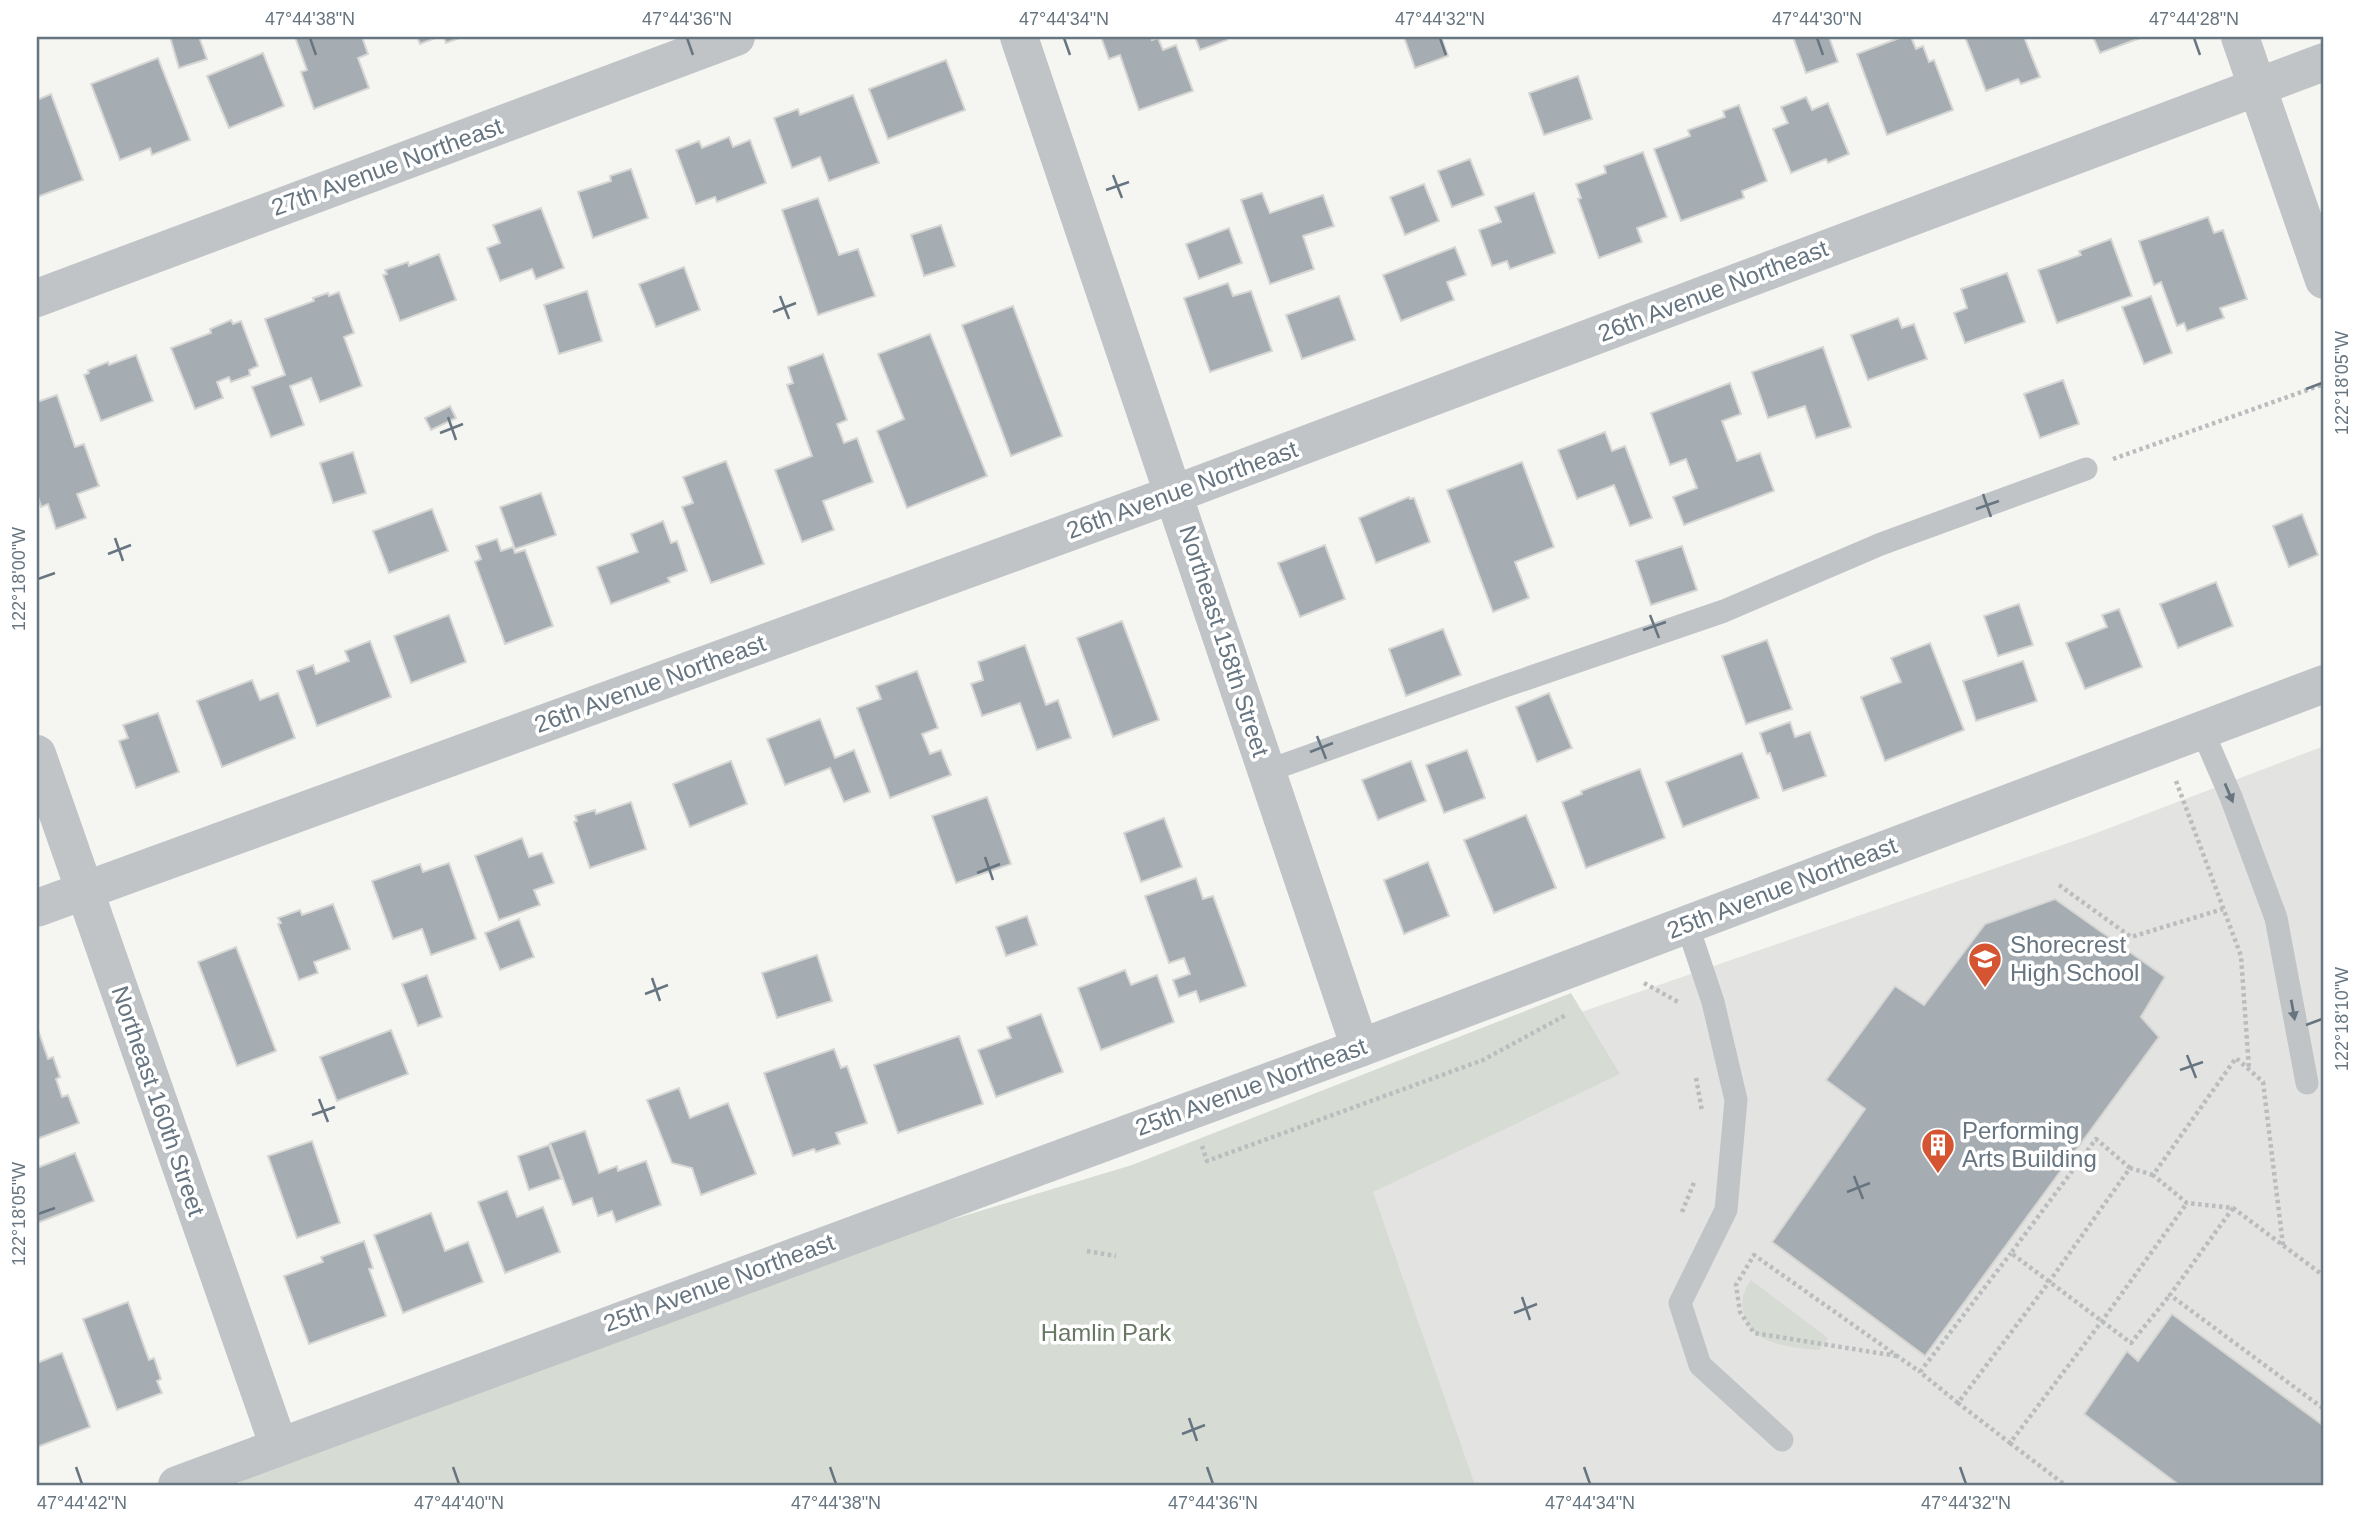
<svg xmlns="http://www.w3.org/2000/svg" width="2361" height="1522" font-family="Helvetica,sans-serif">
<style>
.built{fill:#e3e4e2}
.green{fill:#d6dcd3}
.building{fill:#a6adb2;stroke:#d6d6d4;stroke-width:2}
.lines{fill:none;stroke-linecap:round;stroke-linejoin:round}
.path{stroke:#babcbe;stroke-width:4.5;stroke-dasharray:3.5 3.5;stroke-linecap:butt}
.service{stroke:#c0c4c7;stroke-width:23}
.minor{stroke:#c0c4c7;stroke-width:38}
.tertiary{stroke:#c0c4c7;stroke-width:38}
.oneway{fill:#667580}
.ticks{fill:none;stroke:#667580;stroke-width:2.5}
.labels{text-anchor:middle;stroke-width:7;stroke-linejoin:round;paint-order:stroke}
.street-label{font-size:24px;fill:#667580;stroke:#fff}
.poi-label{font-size:24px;fill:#667580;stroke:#fff;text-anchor:start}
.park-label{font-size:24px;fill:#697865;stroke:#fff}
.neatline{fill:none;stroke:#667580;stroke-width:2.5}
.ticks-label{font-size:18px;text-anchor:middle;fill:#667580}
</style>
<rect width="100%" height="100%" fill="#f5f5f2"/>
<path class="built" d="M2324,746V1485H1324L1201,1144L2091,835Z"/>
<g class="green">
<path d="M1571,993L1620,1074L1373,1192L1475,1485H241L234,1465L629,1317L1132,1165Z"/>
<path d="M1751,1280L1828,1338L1819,1350C1792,1348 1748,1345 1743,1310C1741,1298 1744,1290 1751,1280Z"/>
</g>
<g class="building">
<path d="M170,37H199L207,59L179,68Z"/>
<path d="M295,37H362L368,54L358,58L369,88L314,109L301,72L307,70Z"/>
<path d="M417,37H438L420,44Z"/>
<path d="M444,37H462L446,43Z"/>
<path d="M1101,37H1151L1152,40L1158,38L1163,50L1176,45L1193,91L1139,110L1120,55L1109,59Z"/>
<path d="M1195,37H1226L1227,40L1200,50Z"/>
<path d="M1404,37H1441L1448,56L1415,68Z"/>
<path d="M1793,37H1829L1838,62L1806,73Z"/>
<path d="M1902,37H1911L1916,49L1923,46L1929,62L1934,60L1953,110L1887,135L1857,54Z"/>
<path d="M1965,37H2024L2040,77L2021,84L2018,79L1986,91Z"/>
<path d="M2093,37H2143L2100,53Z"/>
<path d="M263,53L284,106L229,128L207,76Z"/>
<path d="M158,58L190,140L152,155L150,148L120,160L91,84Z"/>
<path d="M946,60L965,110L888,139L869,89Z"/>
<path d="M1578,76L1592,119L1544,135L1529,93Z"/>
<path d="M51,94L83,180L37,197V100Z"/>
<path d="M853,95L879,163L829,181L820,157L792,168L774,118L798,109L800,115Z"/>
<path d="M1806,97L1812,110L1828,103L1849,154L1828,163L1826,159L1791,173L1773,129L1788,123L1781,107Z"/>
<path d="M1739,105L1767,181L1742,191L1744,198L1681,221L1654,149L1690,136L1688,130L1725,117L1723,111Z"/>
<path d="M729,137L733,147L750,140L766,183L717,202L715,197L696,204L676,150L699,141L702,148Z"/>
<path d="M1643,152L1667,217L1637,228L1642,242L1599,258L1578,199L1581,198L1576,184L1606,173L1604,166Z"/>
<path d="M1470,159L1484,195L1452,207L1438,171Z"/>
<path d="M631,169L648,218L593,238L578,192L611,181L610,176Z"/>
<path d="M1424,184L1439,221L1405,235L1390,197Z"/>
<path d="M1262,193L1270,213L1323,195L1334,226L1303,236L1314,269L1270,284L1241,200Z"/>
<path d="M1534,193L1555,253L1510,269L1507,261L1492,266L1479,230L1501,222L1495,207Z"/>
<path d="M818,198L839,255L858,249L875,296L818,315L782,210Z"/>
<path d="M541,208L564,268L536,279L532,269L500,281L487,248L500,243L493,225Z"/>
<path d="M2208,217L2214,233L2223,230L2247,299L2220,308L2224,318L2187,331L2184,323L2177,326L2161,282L2154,285L2139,241Z"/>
<path d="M941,225L955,266L924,276L911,235Z"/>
<path d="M1229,228L1242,263L1199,279L1186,244Z"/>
<path d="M2111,239L2132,296L2057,323L2038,270L2081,255L2079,251Z"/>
<path d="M1455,247L1466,275L1447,282L1454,300L1401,321L1383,275Z"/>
<path d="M439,254L456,300L400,321L383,275L387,274L385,270L408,262L409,266Z"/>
<path d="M684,267L700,310L656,327L639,284Z"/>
<path d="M2007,273L2025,322L1965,343L1954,313L1967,308L1961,289Z"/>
<path d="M1228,283L1233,296L1251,291L1272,351L1210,372L1184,298Z"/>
<path d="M587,291L602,341L559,354L544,305Z"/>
<path d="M339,292L354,333L344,337L362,386L320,402L311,378L290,386L304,425L271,437L252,387L285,375L265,319L314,301L313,298L328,293L329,296Z"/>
<path d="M1339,296L1355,340L1302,359L1286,315Z"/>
<path d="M2151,296L2172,353L2144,364L2122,307Z"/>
<path d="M1013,306L1062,436L1011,456L962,325Z"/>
<path d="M1898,318L1902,328L1914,324L1927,359L1868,380L1851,335Z"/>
<path d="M231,320L233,324L241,321L258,366L249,370L250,375L231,382L229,377L217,382L223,398L195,409L171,348L211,333L210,329Z"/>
<path d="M930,334L987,476L907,508L877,431L904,419L878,354Z"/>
<path d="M1823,347L1851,427L1816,438L1805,406L1768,418L1752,372Z"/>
<path d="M823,354L847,420L837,424L844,443L857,438L873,482L823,501L834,530L802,542L775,470L812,456L787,385L793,383L788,367Z"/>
<path d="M136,355L153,401L101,421L84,375L89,373L88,370L108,362L109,365Z"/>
<path d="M2063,380L2079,424L2040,438L2024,394Z"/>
<path d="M1730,383L1741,414L1722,421L1737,461L1760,453L1774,491L1684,525L1673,497L1697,488L1686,459L1670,465L1651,413Z"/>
<path d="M57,395L75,447L84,444L99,486L77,494L86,518L56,529L48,504L41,507L37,493V402Z"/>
<path d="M450,406L456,418L431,430L425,418Z"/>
<path d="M1605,432L1612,451L1625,446L1652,518L1630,526L1614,485L1577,499L1558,450Z"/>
<path d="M353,452L366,493L333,503L320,463Z"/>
<path d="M726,461L764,564L711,583L682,507L693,503L683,477Z"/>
<path d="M1522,462L1554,547L1515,562L1529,598L1493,612L1447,490Z"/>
<path d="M541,493L556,535L515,549L500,507Z"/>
<path d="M1409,497L1410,499L1414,498L1430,542L1376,563L1359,518Z"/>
<path d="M432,509L448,551L389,573L373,531Z"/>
<path d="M2302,514L2318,555L2289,567L2273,526Z"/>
<path d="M663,521L671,543L677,541L687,571L668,578L670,582L611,604L597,567L638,552L631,534Z"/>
<path d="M497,539L501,551L513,547L515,553L525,550L553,626L505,644L475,562L481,559L476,546Z"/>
<path d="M1325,545L1345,599L1300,617L1278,563Z"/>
<path d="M1682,546L1697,590L1651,605L1636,561Z"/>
<path d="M2216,582L2233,626L2178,648L2160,604Z"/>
<path d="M2019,604L2033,645L1998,656L1984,616Z"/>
<path d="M2119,609L2142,667L2085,689L2066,643L2107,627L2102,615Z"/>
<path d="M449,615L466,662L411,683L394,636Z"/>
<path d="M1122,621L1159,720L1113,737L1077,638Z"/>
<path d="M1443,629L1461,675L1406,696L1389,649Z"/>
<path d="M1767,640L1792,709L1746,724L1722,656Z"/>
<path d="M370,641L391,697L317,726L297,671L313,665L316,674L349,661L345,651Z"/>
<path d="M1930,643L1964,730L1885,761L1861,697L1901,682L1891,658Z"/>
<path d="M1025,645L1046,705L1058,700L1071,738L1037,750L1020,703L982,716L971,684L983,680L978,662Z"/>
<path d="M2023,661L2037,701L1976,721L1963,681Z"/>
<path d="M917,671L938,728L922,734L930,754L941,750L951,775L890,798L857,708L881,699L876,686Z"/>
<path d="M252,680L260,700L278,693L295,738L222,767L197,701Z"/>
<path d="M1549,693L1572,748L1537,762L1516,707Z"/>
<path d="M158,713L179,772L136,788L119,741L128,738L123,725Z"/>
<path d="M820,719L835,758L854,750L870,792L844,802L830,768L785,785L767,739Z"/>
<path d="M1790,722L1795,737L1810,732L1826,776L1783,791L1770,753L1767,754L1760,733Z"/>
<path d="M1467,750L1485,798L1444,813L1426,765Z"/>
<path d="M1742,753L1759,798L1683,827L1666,782Z"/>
<path d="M731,761L747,804L690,827L673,784Z"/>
<path d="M1411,761L1426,801L1378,820L1362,780Z"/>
<path d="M1640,769L1665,838L1586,868L1562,802L1582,794L1581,791Z"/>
<path d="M987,797L1011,864L956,883L932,816Z"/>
<path d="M631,802L646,849L590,868L574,822L577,821L575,816L595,810L596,814Z"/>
<path d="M1526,815L1556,888L1494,913L1464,840Z"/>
<path d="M1164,818L1182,867L1141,882L1124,833Z"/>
<path d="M522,838L529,857L542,853L554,883L534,890L540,905L499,920L475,856Z"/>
<path d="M1428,862L1449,916L1404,934L1384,880Z"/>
<path d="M449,863L476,939L431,955L422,929L393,939L372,881L420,864L423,872Z"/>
<path d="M1196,878L1203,899L1213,896L1246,986L1200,1002L1196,991L1179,997L1173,980L1190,974L1184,958L1169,963L1145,896Z"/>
<path d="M2055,899L2165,977L2141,1017L2159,1037L1925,1356L1772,1242L1865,1109L1826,1080L1895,986L1924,1005L1985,924Z"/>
<path d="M333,904L350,949L314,962L318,973L299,980L278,924L281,923L278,918L300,910L302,915Z"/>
<path d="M1027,916L1037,945L1006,956L996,927Z"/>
<path d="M519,919L534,957L500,970L485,933Z"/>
<path d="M236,947L276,1051L237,1066L198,962Z"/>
<path d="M817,955L832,1001L777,1018L762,973Z"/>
<path d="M1125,970L1131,985L1157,975L1174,1022L1101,1050L1078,988Z"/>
<path d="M427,975L442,1017L418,1026L402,984Z"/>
<path d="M1041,1014L1063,1072L996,1097L978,1050L1011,1038L1007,1027Z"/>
<path d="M37,1027L48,1059L53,1057L60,1077L56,1079L62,1097L68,1095L79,1123L37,1139Z"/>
<path d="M391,1030L408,1074L337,1101L320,1057Z"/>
<path d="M959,1036L983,1104L898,1133L874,1065Z"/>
<path d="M834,1049L841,1068L847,1066L867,1123L836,1133L840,1144L816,1152L814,1149L793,1156L764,1073Z"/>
<path d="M679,1088L690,1118L728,1103L756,1174L701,1195L692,1168L672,1163L647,1100Z"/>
<path d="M585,1131L599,1173L617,1166L618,1171L646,1161L661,1205L616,1222L612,1211L598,1216L592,1198L573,1205L550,1143Z"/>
<path d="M312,1141L340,1223L297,1238L268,1156Z"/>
<path d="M549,1145L561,1179L529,1190L518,1156Z"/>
<path d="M75,1153L94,1201L37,1223V1168Z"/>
<path d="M507,1191L517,1217L543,1207L560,1252L505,1273L478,1202Z"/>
<path d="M431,1213L445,1251L468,1242L483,1282L403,1313L374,1235Z"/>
<path d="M364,1241L373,1268L369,1269L386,1316L309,1344L284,1276L323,1262L321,1257Z"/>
<path d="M128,1302L149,1360L154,1358L161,1379L157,1381L162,1393L117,1410L83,1319Z"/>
<path d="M2172,1314L2324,1426V1485H2179L2084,1414L2127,1351L2138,1361Z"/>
<path d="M62,1353L90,1427L37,1447V1363Z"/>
</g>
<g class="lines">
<g class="path">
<path d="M2113,459L2324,384"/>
<path d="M2176,781L2241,956L2249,1069"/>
<path d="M2059,885L2131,937L2223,909"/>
<path d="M1644,983L1680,1003"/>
<path d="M1696,1078L1702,1111"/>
<path d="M1202,1146L1207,1161L1483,1060L1566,1015"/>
<path d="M2130,1168L2096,1139L2011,1253L2131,1343L2170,1295"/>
<path d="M2153,1175L2130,1168L2049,1282L1958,1403L2010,1443L2102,1321L2187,1203"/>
<path d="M2233,1208L2170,1295L2324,1409"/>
<path d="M1682,1212L1695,1180"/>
<path d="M2283,1245L2263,1082L2236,1058L2153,1175L2187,1203L2233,1208L2324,1276"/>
<path d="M1087,1251L1116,1256"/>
<path d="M1897,1356L1754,1333L1740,1312L1736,1285L1754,1255L1920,1372"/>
<path d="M1958,1403L1920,1372L2011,1253"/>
<path d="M2010,1443L2065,1485"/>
</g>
<g class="service">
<path d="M2202,730L2231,797L2276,918L2307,1083"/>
<path d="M1267,771L1505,686L1724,611L1881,544L2086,469"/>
<path d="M1687,924L1713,1002L1736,1100L1726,1210L1680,1303L1700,1365L1782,1440"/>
</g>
<g class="minor">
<path d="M1019,37L1360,1048"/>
<path d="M2240,37L2324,280"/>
<path d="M37,298L736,37"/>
<path d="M37,754L279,1447"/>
<path d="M37,908L1174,494L2324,62"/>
</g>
<path class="tertiary" d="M177,1485L1360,1048L2324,684"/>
</g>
<defs><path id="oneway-solid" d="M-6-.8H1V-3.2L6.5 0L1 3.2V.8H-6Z" transform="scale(1.75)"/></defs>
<g class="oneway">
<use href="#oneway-solid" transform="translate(2229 793) rotate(67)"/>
<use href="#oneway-solid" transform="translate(2293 1010) rotate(80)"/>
</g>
<path class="ticks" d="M310,38L316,55M687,38L693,55M1064,38L1070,55M1440,38L1446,55M1817,38L1823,55M2194,38L2200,55M1113,175L1122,198M1106,190L1129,182M780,296L789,319M773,312L796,303M2306,389L2322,383M448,417L456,440M440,433L463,424M1983,494L1991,517M1976,509L1999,501M115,538L123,561M108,554L131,545M38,579L55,573M1650,615L1659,638M1643,630L1666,622M1317,736L1326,759M1310,752L1333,743M985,857L993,880M977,873L1000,864M652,978L660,1001M645,994L668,985M2306,1025L2322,1019M2187,1055L2196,1078M2180,1070L2203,1062M319,1099L328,1122M312,1115L335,1107M1854,1176L1863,1199M1847,1192L1870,1183M38,1214L55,1208M1522,1297L1530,1320M1514,1313L1537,1304M1189,1418L1197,1441M1182,1434L1205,1425M76,1467L82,1484M453,1467L459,1484M830,1467L836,1484M1207,1467L1213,1484M1584,1467L1590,1484M1960,1467L1966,1484"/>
<defs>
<g id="school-pin" transform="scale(1.75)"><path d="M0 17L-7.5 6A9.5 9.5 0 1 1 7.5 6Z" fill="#d55532" stroke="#fff"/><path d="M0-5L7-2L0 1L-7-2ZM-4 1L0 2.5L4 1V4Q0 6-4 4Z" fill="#fff"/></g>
<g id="building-pin" transform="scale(1.75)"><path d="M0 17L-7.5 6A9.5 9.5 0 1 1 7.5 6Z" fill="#d55532" stroke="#fff"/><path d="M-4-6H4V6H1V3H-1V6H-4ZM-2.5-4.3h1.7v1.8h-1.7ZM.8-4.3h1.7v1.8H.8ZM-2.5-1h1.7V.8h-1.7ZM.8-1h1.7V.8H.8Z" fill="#fff"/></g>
</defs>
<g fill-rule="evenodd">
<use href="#school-pin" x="1985" y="959"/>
<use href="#building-pin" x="1938" y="1145"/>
</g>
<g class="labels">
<g class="street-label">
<text transform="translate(387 167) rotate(-20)" y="8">27th Avenue Northeast</text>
<text transform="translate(1713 291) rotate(-21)" y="8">26th Avenue Northeast</text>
<text transform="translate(1182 490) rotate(-20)" y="8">26th Avenue Northeast</text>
<text transform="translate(1224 641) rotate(72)" y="8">Northeast 158th Street</text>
<text transform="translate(650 684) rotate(-20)" y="8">26th Avenue Northeast</text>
<text transform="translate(1782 888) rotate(-21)" y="8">25th Avenue Northeast</text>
<text transform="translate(1251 1087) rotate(-20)" y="8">25th Avenue Northeast</text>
<text transform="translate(158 1101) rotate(71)" y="8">Northeast 160th Street</text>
<text transform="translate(719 1283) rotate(-20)" y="8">25th Avenue Northeast</text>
</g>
<g class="poi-label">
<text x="2010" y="953">Shorecrest<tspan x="2010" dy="28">High School</tspan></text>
<text x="1962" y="1139">Performing<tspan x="1962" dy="28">Arts Building</tspan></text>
</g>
<g class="park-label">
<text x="1106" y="1341">Hamlin Park</text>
</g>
</g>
<rect width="2361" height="1522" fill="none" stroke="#ffffff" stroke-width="77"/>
<rect x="38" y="38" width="2284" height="1446" class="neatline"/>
<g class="ticks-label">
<text x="310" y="25">47°44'38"N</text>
<text x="687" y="25">47°44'36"N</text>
<text x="1064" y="25">47°44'34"N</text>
<text x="1440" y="25">47°44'32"N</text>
<text x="1817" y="25">47°44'30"N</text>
<text x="2194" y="25">47°44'28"N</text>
<text transform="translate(2342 383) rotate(-90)" y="6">122°18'05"W</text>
<text transform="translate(19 579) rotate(-90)" y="6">122°18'00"W</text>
<text transform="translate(2342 1019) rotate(-90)" y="6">122°18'10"W</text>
<text transform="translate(19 1214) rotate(-90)" y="6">122°18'05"W</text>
<text x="82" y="1509">47°44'42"N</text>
<text x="459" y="1509">47°44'40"N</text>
<text x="836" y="1509">47°44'38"N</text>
<text x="1213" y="1509">47°44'36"N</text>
<text x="1590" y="1509">47°44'34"N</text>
<text x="1966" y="1509">47°44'32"N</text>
</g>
</svg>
